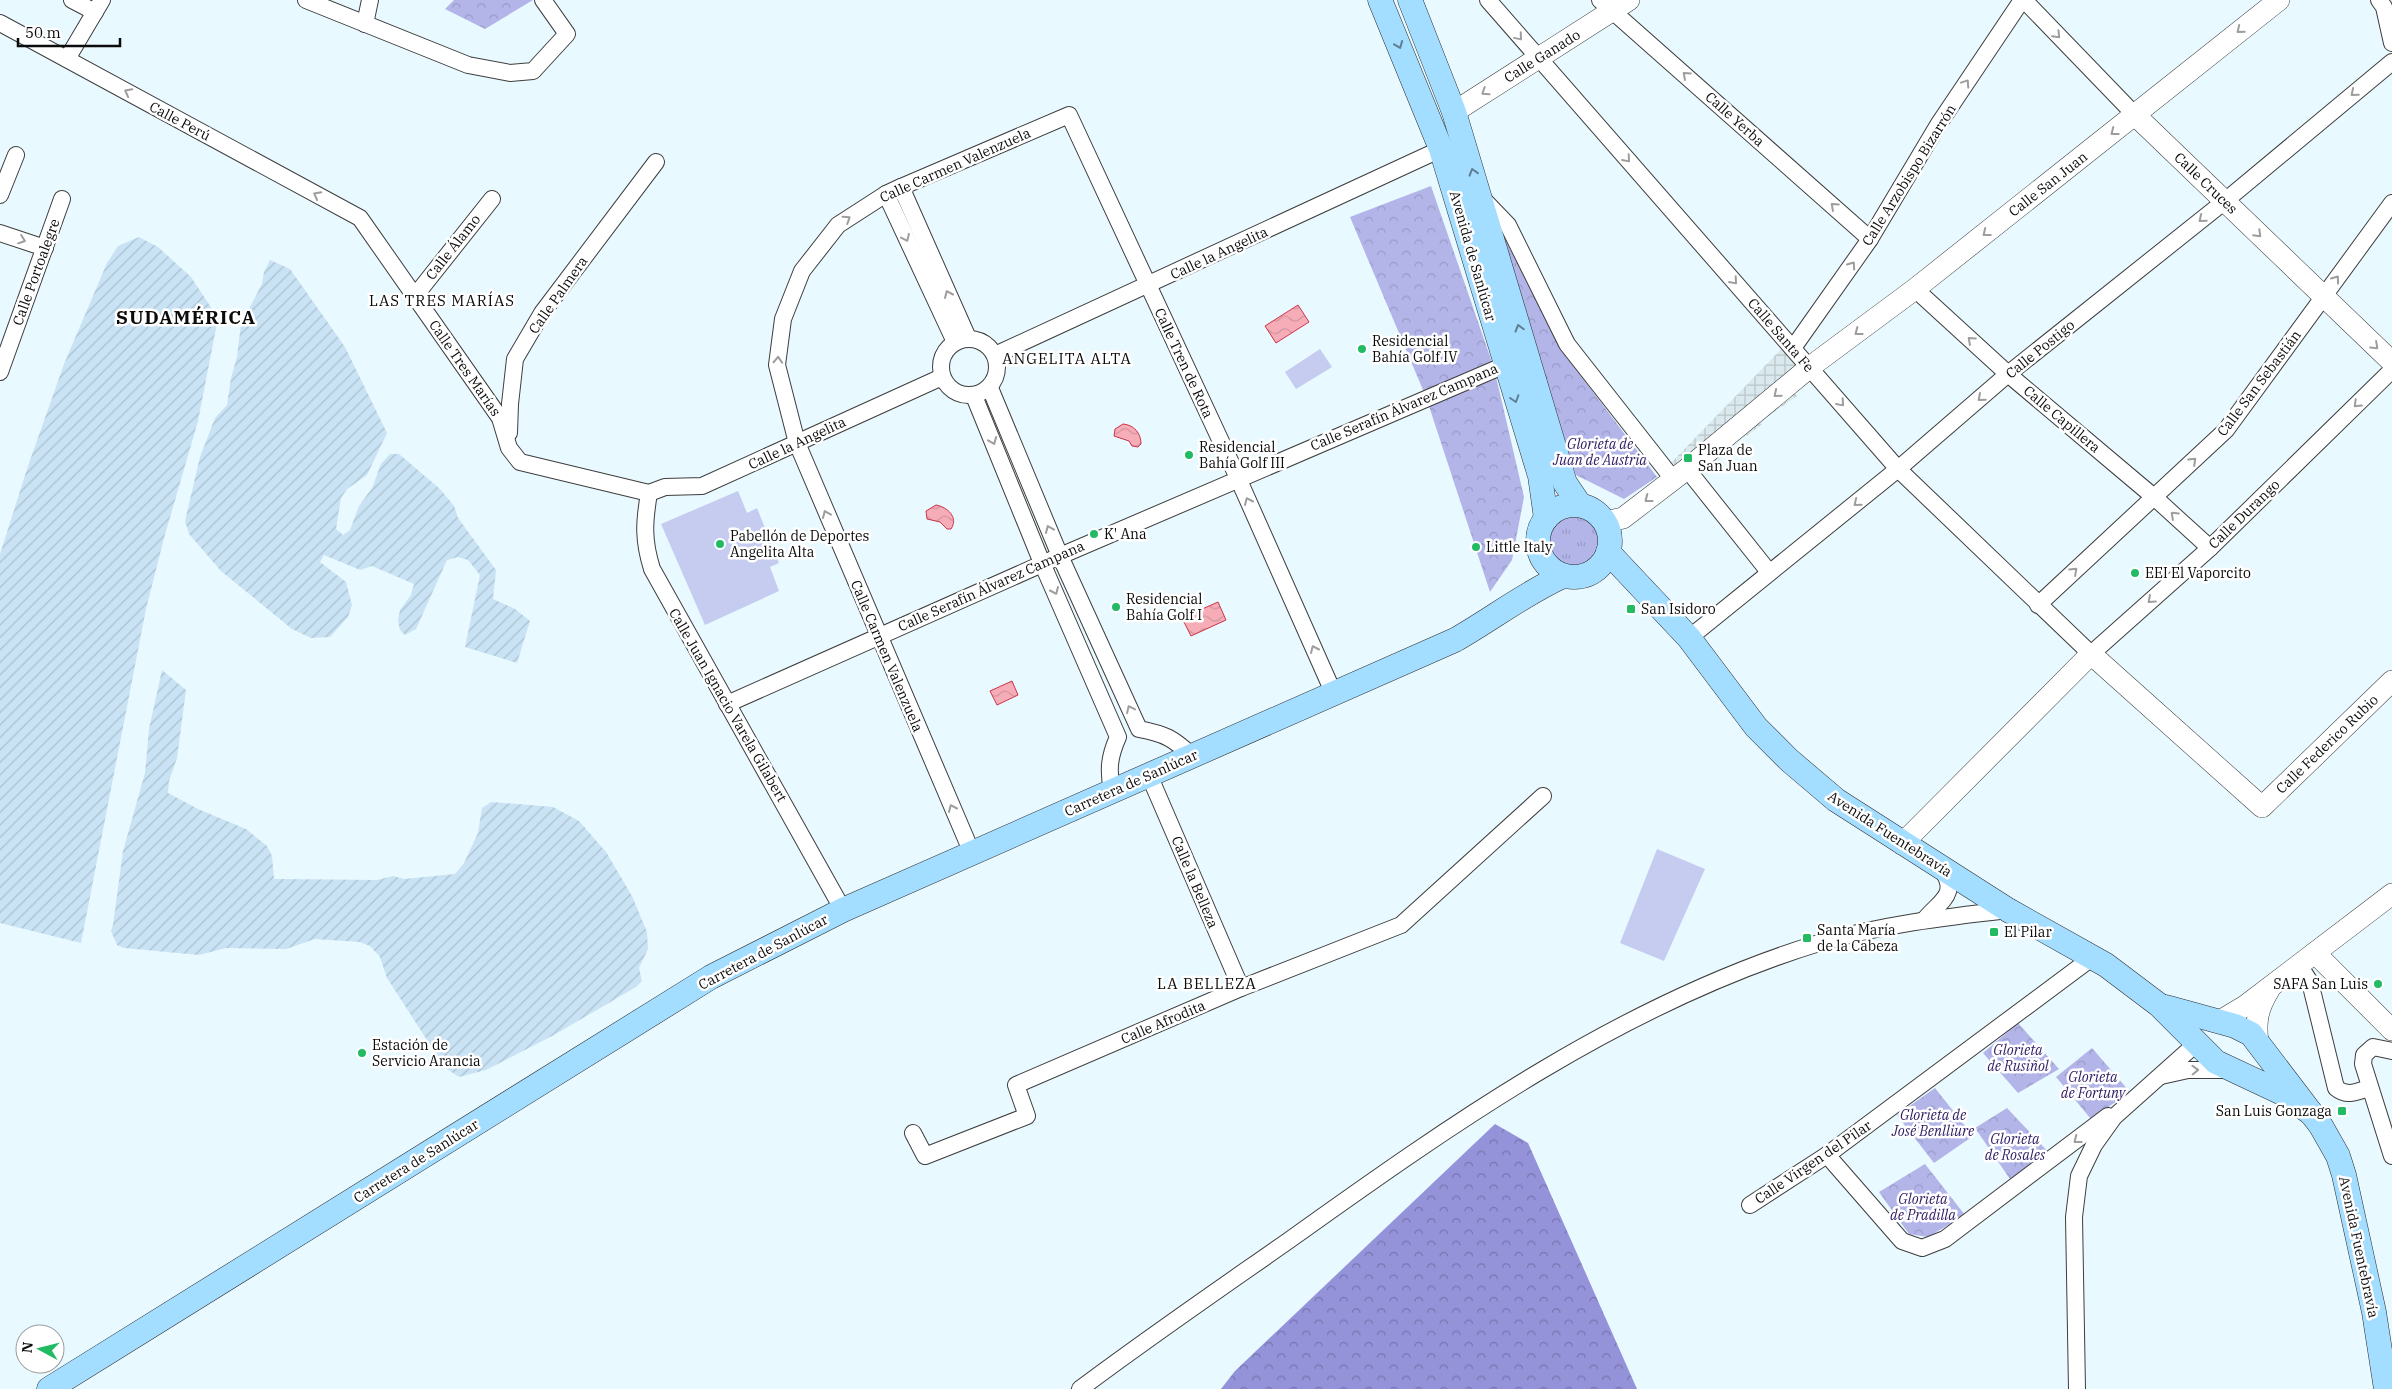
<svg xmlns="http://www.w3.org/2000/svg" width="2392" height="1389" font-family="'IBM Plex Serif',serif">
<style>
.farmland{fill:url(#farmland-furrows)}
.grass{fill:url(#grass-tufts)}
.forest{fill:url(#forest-crowns)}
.park{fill:url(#park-crowns)}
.pitch{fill:#c5ccf0}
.plaza{fill:url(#plaza-grid)}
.water{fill:url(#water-waves);stroke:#ce3346}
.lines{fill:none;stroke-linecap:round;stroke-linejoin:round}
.minor-casing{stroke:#3e3e3e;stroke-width:18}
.tertiary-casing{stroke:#3e3e3e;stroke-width:22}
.secondary-casing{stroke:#2d2d2d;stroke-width:25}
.minor{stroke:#fff;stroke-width:16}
.tertiary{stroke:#fff;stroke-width:21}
.secondary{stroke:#a3ddff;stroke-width:24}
.oneway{stroke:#9d9d9d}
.oneway2{stroke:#5f7e91}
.poi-dot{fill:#22bb64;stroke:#fff;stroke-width:2}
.labels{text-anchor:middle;stroke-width:5;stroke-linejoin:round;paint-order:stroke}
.street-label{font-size:14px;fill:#0b0b0b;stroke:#fff}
.poi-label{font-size:14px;fill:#0b0b0b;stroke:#fff;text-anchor:start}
.park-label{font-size:14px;font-style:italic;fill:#2f1b62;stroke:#fff}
.neighbourhood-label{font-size:15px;letter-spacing:1px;fill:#0b0b0b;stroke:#fff}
.district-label{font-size:19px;font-weight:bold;letter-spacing:1px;fill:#0b0b0b;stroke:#fff}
</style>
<defs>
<pattern id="farmland-furrows" width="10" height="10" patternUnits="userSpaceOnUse" patternTransform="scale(1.25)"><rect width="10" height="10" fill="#c9e3f4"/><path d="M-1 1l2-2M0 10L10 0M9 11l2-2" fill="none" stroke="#abc1d0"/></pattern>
<pattern id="grass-tufts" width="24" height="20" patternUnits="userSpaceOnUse" patternTransform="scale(1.25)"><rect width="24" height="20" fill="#b3b5e9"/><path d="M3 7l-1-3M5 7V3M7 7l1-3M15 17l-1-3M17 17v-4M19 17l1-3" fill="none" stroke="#999ac6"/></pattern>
<pattern id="forest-crowns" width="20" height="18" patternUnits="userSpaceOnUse" patternTransform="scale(1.25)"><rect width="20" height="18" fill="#9492d9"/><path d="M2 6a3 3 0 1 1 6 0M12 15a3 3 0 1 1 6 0" fill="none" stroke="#7775ae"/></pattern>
<pattern id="park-crowns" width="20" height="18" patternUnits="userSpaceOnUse" patternTransform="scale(1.25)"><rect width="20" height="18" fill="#b3b5e9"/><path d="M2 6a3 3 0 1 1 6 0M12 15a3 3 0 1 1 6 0" fill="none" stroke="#999ac6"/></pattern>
<pattern id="plaza-grid" width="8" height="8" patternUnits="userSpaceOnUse" patternTransform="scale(1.25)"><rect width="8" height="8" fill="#d9e9ed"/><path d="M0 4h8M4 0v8" fill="none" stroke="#b9c6ca"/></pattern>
<pattern id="water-waves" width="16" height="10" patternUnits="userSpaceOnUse" patternTransform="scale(1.25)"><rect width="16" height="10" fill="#f7adb8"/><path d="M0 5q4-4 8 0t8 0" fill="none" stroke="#d2949d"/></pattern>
</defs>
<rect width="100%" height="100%" fill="#e8f9ff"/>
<g class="farmland">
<path d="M139,237L158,247L191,277L218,318L198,421L164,538L146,609L81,943L0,923V554L28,466L64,364L107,263L118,246Z"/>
<path d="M270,260L290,269L345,347L387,433L367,475L347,489L341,498L336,529L343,535L350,530L359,506L372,488L381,464L390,454H399L440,489L454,506L458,518L496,570L493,599L515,609L530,621L517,663L465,647L480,575L468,560L458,557L447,560L416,629L405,635L400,630L398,620L400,610L411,595L414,584L372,566L360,570L324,555L320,562L346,582L352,605L348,617L330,637L311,638L292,629L221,571L189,534L185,521L200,457L215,418L227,405L231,378L237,357L241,324L262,284L264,272Z"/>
<path d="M162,670L186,690L177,758L169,781L168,793L198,809L246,829L267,846L272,856L274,879L377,880L393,876L404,879L455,874L464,863L478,833L482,808L491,802L553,807L579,821L606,852L632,896L647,932L648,949L639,968L642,981L636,987L554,1035L486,1070L459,1077L447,1069L438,1057L387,978L380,957L370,946L360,942L315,939L286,949L226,948L199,955L124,948L117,945L111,931L113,925L123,851L145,773L149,729Z"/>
</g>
<circle class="grass" cx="1574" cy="541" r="25"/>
<path class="forest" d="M1495,1124L1528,1143L1637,1389H1221L1235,1371Z"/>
<g class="park">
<path d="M454,0H533L485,29L445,9Z"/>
<path d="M1431,186L1494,368L1524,497L1512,560L1490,592L1426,397L1350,217Z"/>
<path d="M1495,225L1501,231L1560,348L1657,477L1624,499L1576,475Z"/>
<path d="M2018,1023L2059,1069L2018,1093L1983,1053Z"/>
<path d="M2092,1048L2130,1092L2091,1119L2056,1077Z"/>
<path d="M1935,1088L1973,1136L1934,1163L1897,1115Z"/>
<path d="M2007,1108L2051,1155L2010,1179L1975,1128Z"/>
<path d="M1925,1164L1965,1215L1928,1237L1909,1234L1879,1192Z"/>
</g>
<g class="pitch">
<path d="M1320,349L1332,367L1296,389L1285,372Z"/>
<path d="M738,491L747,513L757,508L779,563L770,567L779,591L705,625L661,524Z"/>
<path d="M1657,849L1705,869L1664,961L1620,943Z"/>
</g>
<path class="plaza" d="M1785,345L1822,371L1795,394L1797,396L1760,422L1762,424L1747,436L1746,434L1733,445L1734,447L1713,465L1711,463L1697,474L1671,463Z"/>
<g class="water">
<path d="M1298,305L1309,322L1276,343L1265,326Z"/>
<path d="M1123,424C1134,425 1141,433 1141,444L1138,447L1132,446L1129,441L1114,436L1115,429Z"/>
<path d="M936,505C947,507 959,517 951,529H947L940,522L927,519L926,511Z"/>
<path d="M1218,602L1226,620L1191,636L1182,618Z"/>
<path d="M1012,681L1018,695L997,705L990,691Z"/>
</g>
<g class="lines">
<g class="minor-casing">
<g id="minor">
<path d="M72,0L95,12"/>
<path d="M306,0L468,65L510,73L533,71L567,34L543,0"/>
<path d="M1488,0L1898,469L2091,654L2210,548L2392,370"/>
<path d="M1600,0L1870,239"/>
<path d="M2024,0L2135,115"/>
<path d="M2379,0L2384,7L2392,43"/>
<path d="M0,23L360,218L500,418L509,448L520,462L649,493"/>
<path d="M365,24L370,0"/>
<path d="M67,59L102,0"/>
<path d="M901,187L968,338"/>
<path d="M886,194L955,342"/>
<path d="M0,195L16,155"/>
<path d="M1482,198L1508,225L1567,344L1673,479"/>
<path d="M0,233L45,248"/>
<path d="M1915,289L2008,374L2154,497L2210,548"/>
<path d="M415,296L492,199"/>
<circle cx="969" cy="367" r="28"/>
<path d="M1793,348L1870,239L1938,125L2022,0"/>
<path d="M995,355L1441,149"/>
<path d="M0,372L62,199"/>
<path d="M990,388L1060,556L1139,729C1165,734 1173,738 1192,756"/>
<path d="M974,396L1042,563L1118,737C1109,757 1108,770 1112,791"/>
<path d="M509,433L510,404L515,359L542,313L656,162"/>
<path d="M1687,469L1769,572"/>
<path d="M649,493C644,523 643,540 652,569L843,910"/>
<path d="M649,493L665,487L702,486L942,377"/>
<path d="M2038,605L2226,430L2392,203"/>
<path d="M1689,638L1898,469L2008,374L2225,201L2392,62"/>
<path d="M727,704L1060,556L1505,365"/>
<path d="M1149,775L1241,988"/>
<path d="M972,853L797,443L777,365L783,319L802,271L838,225L886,194L901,187L1069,115L1238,478L1334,694"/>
<path d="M1925,919C1941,900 1960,894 1940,867"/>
<path d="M2299,965L2310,982L2336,1088C2347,1097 2356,1092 2369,1088"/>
<path d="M2392,1051L2373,1047L2364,1055L2363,1064L2392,1156"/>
<path d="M2161,1076L2188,1070H2229"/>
<path d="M913,1133L925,1156L1027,1116L1016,1085L1241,988L1401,925L1543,796"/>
<path d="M1827,1155L1902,1241L1922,1248L1945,1239L2108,1116"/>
<path d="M1750,1205L1827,1155L2093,957"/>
<path d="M1080,1389C1148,1338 1218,1290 1288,1241C1453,1123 1623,1003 1819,943C1880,925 1945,917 2008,910"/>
<path d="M2077,1389L2074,1217L2079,1176L2094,1145L2114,1117L2198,1042"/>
</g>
</g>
<g class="tertiary-casing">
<g id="tertiary">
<path d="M1454,112L1629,0"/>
<path d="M2135,115L2392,362"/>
<path d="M1605,522L1623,518L1687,469L1810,367L1915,289L2279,0"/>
<path d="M1902,844L2091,654L2262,807L2392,681"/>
<path d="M2315,953L2392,1030"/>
<path d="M2220,1021L2245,1006L2392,894"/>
<path d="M2258,1042C2255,1021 2258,1008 2269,990"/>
</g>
</g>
<g class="secondary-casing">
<g id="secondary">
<path d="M1380,0L1441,149L1540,476L1546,518"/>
<path d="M1410,0L1454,112L1565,483L1580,505"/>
<circle cx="1574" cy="541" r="36"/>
<path d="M1608,552L1689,638L1756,727L1789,760L1836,800L2008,910L2106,965L2159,1005L2216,1062L2284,1094L2311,1113"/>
<path d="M2166,1007L2235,1026L2251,1034L2321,1126L2338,1156L2344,1175L2374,1312L2386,1389"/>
<path d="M49,1389L711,977L843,910L1455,640C1492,619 1525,593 1563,576"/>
</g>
</g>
<use href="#minor" class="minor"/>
<use href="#tertiary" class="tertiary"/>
<use href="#secondary" class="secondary"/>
</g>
<defs><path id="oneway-chevron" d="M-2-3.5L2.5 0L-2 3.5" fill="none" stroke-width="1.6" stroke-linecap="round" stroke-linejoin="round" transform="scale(1.25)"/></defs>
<g class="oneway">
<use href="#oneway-chevron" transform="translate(2240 30) rotate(141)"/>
<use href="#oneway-chevron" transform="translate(2057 35) rotate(46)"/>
<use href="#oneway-chevron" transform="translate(1519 37) rotate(50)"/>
<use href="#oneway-chevron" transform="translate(1686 75) rotate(-138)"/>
<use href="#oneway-chevron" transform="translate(1966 83) rotate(-56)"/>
<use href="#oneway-chevron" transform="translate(128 92) rotate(-152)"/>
<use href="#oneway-chevron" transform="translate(1485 92) rotate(147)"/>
<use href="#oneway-chevron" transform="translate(2354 93) rotate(140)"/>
<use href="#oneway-chevron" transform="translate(2114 132) rotate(142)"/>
<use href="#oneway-chevron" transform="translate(1627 159) rotate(49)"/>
<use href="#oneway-chevron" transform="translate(317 195) rotate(-152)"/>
<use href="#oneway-chevron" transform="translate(1834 206) rotate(-138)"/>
<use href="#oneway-chevron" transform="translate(847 219) rotate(-33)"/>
<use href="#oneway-chevron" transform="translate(2202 219) rotate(141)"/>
<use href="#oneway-chevron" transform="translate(1986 233) rotate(142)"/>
<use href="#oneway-chevron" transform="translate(2258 234) rotate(45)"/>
<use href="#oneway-chevron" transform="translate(906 238) rotate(65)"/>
<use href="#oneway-chevron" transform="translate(22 240) rotate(19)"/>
<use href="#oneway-chevron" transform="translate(1852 265) rotate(-55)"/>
<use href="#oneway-chevron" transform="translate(2336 279) rotate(-54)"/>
<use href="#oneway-chevron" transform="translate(1734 281) rotate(49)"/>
<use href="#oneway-chevron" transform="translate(948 294) rotate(-114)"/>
<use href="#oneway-chevron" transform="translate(1858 332) rotate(143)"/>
<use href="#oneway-chevron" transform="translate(1971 340) rotate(-138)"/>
<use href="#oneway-chevron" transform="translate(2375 346) rotate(43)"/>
<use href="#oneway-chevron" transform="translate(778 360) rotate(-87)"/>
<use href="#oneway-chevron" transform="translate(1777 394) rotate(140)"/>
<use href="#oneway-chevron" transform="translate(1981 398) rotate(139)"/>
<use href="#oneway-chevron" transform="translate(1841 403) rotate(49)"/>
<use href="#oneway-chevron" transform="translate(2357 404) rotate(136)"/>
<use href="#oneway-chevron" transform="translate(993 441) rotate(68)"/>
<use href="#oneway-chevron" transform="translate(2193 461) rotate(-43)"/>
<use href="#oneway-chevron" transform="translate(1648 499) rotate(143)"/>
<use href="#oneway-chevron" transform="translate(1248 501) rotate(-114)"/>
<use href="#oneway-chevron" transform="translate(1857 503) rotate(141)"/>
<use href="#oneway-chevron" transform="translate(826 514) rotate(-113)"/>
<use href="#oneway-chevron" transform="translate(2174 515) rotate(-137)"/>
<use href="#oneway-chevron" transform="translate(1049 529) rotate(-113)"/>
<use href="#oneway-chevron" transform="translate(2074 571) rotate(-43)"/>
<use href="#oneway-chevron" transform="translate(1055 591) rotate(66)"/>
<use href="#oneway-chevron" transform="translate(2151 600) rotate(138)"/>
<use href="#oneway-chevron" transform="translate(1314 649) rotate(-114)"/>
<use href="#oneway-chevron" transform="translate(1130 709) rotate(-115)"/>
<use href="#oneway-chevron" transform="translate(952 808) rotate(-114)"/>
<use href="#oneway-chevron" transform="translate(2195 1070) rotate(-2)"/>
<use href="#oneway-chevron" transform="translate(2077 1140) rotate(142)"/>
</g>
<g class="oneway2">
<use href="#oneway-chevron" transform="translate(1399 45) rotate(68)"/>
<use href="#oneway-chevron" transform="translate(1473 172) rotate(-107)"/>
<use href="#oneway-chevron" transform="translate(1519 328) rotate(-106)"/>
<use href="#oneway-chevron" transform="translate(1515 399) rotate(72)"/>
</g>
<g class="poi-dot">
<circle cx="1362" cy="349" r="5"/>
<circle cx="1189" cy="455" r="5"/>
<rect x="1683" y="453" width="10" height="10" rx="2.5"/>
<circle cx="1094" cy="534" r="5"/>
<circle cx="720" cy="544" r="5"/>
<circle cx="1476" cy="547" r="5"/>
<circle cx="2135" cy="573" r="5"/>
<circle cx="1116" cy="607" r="5"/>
<rect x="1626" y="604" width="10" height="10" rx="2.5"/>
<rect x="1989" y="927" width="10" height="10" rx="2.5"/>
<rect x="1802" y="933" width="10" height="10" rx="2.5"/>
<circle cx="2378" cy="984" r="5"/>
<circle cx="362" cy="1053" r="5"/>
<rect x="2337" y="1106" width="10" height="10" rx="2.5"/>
</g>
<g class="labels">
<g class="street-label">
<text transform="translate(1542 56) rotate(-32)" y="5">Calle Ganado</text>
<text transform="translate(1735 119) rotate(42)" y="5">Calle Yerba</text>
<text transform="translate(180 121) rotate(28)" y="5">Calle Perú</text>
<text transform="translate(955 165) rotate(-24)" y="5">Calle Carmen Valenzuela</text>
<text transform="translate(1909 175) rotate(-58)" y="5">Calle Arzobispo Bizarrón</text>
<text transform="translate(2206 183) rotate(44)" y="5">Calle Cruces</text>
<text transform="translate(2048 184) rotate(-38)" y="5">Calle San Juan</text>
<text transform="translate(453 247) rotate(-52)" y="5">Calle Álamo</text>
<text transform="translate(1219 253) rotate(-25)" y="5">Calle la Angelita</text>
<text transform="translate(1473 256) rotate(74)" y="5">Avenida de Sanlúcar</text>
<text transform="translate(36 272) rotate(-70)" y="5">Calle Portoalegre</text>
<text transform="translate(558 295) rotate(-55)" y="5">Calle Palmera</text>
<text transform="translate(1781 335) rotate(49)" y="5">Calle Santa Fe</text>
<text transform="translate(2040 349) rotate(-39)" y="5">Calle Postigo</text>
<text transform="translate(1184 363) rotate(65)" y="5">Calle Tren de Rota</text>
<text transform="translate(465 368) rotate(55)" y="5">Calle Tres Marías</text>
<text transform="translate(2259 383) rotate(-53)" y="5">Calle San Sebastián</text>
<text transform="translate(1404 407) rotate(-23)" y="5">Calle Serafín Álvarez Campana</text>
<text transform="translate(2062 419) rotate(40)" y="5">Calle Capillera</text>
<text transform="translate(797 443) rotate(-25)" y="5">Calle la Angelita</text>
<text transform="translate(2244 514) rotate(-44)" y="5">Calle Durango</text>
<text transform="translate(991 586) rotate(-24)" y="5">Calle Serafín Álvarez Campana</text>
<text transform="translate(887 656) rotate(67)" y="5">Calle Carmen Valenzuela</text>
<text transform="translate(728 705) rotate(60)" y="5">Calle Juan Ignacio Varela Gilabert</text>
<text transform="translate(2327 744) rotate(-44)" y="5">Calle Federico Rubio</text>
<text transform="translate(1131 783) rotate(-24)" y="5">Carretera de Sanlúcar</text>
<text transform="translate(1890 834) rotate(33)" y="5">Avenida Fuentebravía</text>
<text transform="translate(1195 882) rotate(67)" y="5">Calle la Belleza</text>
<text transform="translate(763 952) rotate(-28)" y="5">Carretera de Sanlúcar</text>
<text transform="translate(1163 1022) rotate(-23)" y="5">Calle Afrodita</text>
<text transform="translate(416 1161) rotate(-32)" y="5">Carretera de Sanlúcar</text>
<text transform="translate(1813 1162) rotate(-34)" y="5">Calle Virgen del Pilar</text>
<text transform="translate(2359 1247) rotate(78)" y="5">Avenida Fuentebravía</text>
</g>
<g class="poi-label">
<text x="1372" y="346">Residencial<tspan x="1372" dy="16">Bahía Golf IV</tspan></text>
<text x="1199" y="452">Residencial<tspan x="1199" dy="16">Bahía Golf III</tspan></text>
<text x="1698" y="455">Plaza de<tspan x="1698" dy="16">San Juan</tspan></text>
<text x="1104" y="539">K' Ana</text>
<text x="730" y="541">Pabellón de Deportes<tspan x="730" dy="16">Angelita Alta</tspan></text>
<text x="1486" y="552">Little Italy</text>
<text x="2145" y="578">EEI El Vaporcito</text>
<text x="1126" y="604">Residencial<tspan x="1126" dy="16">Bahía Golf I</tspan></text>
<text x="1641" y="614">San Isidoro</text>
<text x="1817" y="935">Santa María<tspan x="1817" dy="16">de la Cabeza</tspan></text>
<text x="2004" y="937">El Pilar</text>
<text x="2368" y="989" text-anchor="end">SAFA San Luis</text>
<text x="372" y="1050">Estación de<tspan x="372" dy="16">Servicio Arancia</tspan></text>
<text x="2332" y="1116" text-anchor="end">San Luis Gonzaga</text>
</g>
<g class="park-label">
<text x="1600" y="449">Glorieta de<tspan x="1600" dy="16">Juan de Austria</tspan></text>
<text x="2018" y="1055">Glorieta<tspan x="2018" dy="16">de Rusiñol</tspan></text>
<text x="2093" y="1082">Glorieta<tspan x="2093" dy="16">de Fortuny</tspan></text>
<text x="1933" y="1120">Glorieta de<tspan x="1933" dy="16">José Benlliure</tspan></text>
<text x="2015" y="1144">Glorieta<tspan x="2015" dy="16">de Rosales</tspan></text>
<text x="1923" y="1204">Glorieta<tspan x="1923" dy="16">de Pradilla</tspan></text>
</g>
<g class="neighbourhood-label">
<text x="442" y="306">LAS TRES MARÍAS</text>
<text x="1067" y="364">ANGELITA ALTA</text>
<text x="1207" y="989">LA BELLEZA</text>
</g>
<g class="district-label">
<text x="186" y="324">SUDAMÉRICA</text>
</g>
</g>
<g transform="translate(40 1349) rotate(277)"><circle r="24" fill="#ffffff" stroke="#9d9d9d"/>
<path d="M0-4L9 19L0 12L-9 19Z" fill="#22bb64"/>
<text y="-8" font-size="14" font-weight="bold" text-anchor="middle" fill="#0b0b0b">N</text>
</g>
<path d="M18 38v8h102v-8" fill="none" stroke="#0b0b0b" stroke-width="2.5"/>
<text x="25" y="38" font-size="15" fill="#0b0b0b" stroke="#ffffff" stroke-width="4" paint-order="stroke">50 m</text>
</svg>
